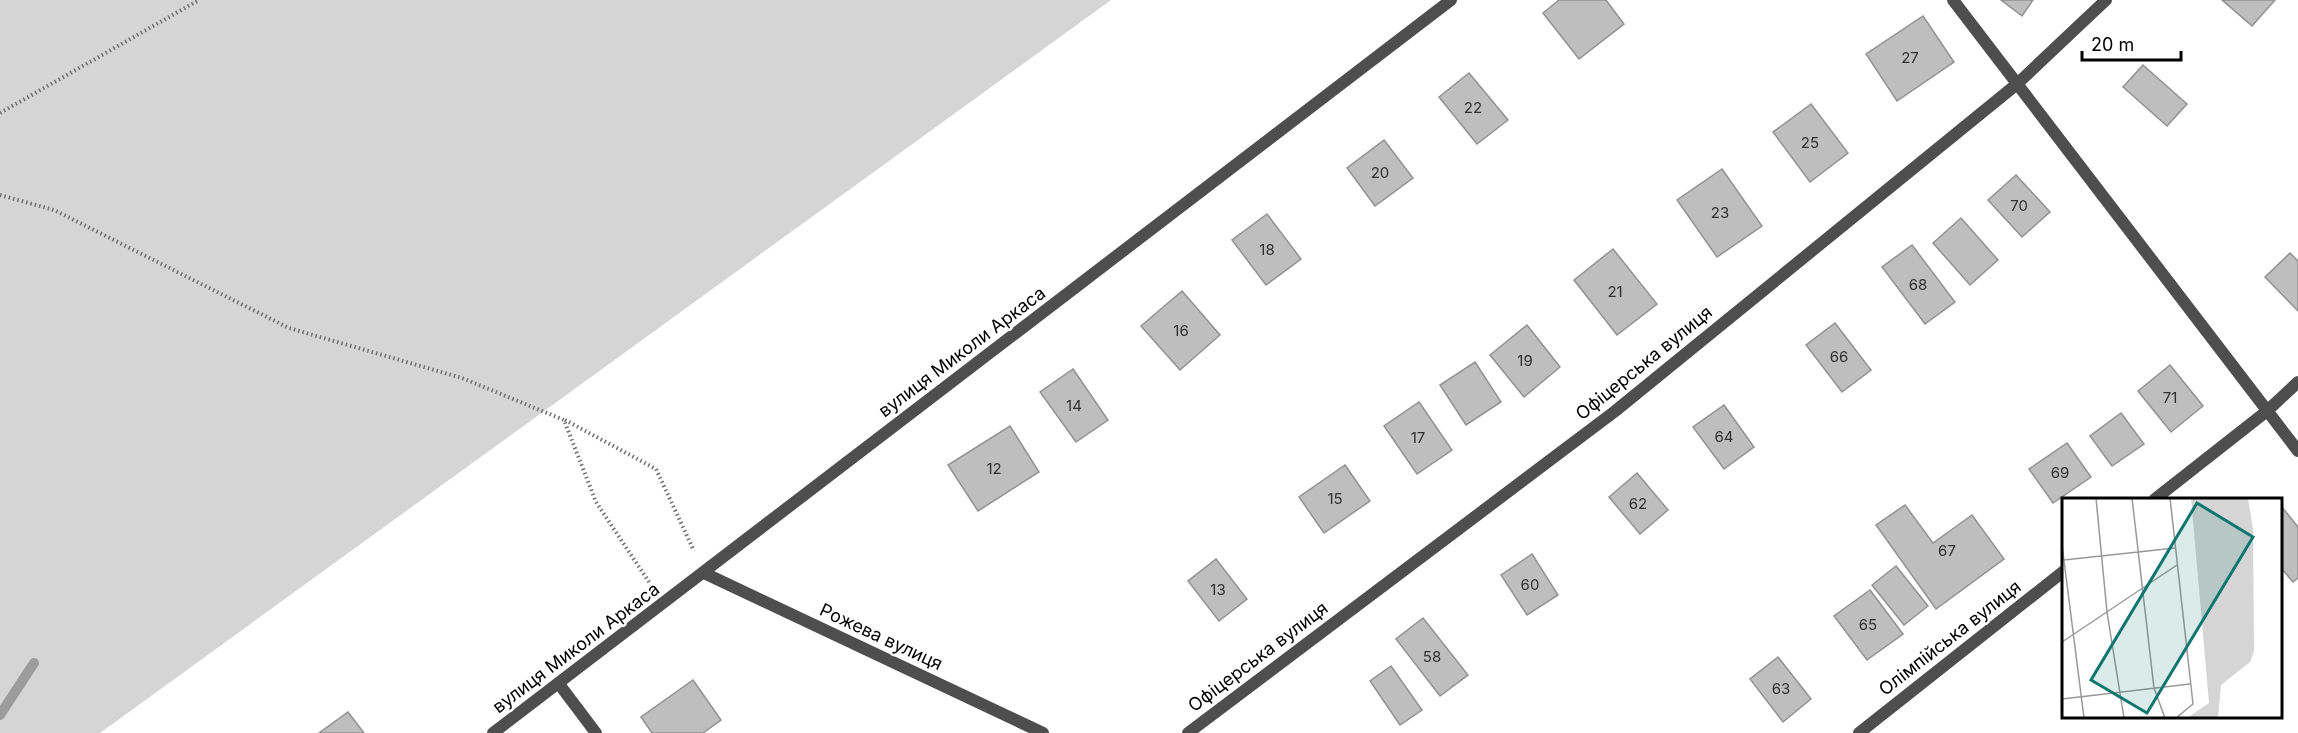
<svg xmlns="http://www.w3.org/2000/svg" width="2298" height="733" font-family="Inter,sans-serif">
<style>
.green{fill:#d5d5d5}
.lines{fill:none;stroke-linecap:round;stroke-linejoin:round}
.stream{stroke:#9c9c9c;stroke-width:10}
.building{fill:#bebebe;stroke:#929292;stroke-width:1.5}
.path{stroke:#707070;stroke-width:4;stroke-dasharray:1.5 3;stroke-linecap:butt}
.service{stroke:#4e4e4e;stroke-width:12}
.minor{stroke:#4e4e4e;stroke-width:12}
.labels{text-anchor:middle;stroke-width:5;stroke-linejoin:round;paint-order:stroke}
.number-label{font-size:15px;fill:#303030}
.street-label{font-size:18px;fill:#000;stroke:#fff}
.inset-road{fill:none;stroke:#999;stroke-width:1.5}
.view{fill:#0f766e;fill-opacity:0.15;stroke:#0f766e;stroke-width:3}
.inset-edge{fill:none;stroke:#000;stroke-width:3}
</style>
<rect width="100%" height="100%" fill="#fff"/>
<path class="green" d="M0,0H1111L100,733H0Z"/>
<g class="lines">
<path class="stream" d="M0,715L34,663"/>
</g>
<g class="building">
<path d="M1559,0H1606L1624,24L1579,59L1543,13Z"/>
<path d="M2001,0H2033L2022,16Z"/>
<path d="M2222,0H2275L2252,26Z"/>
<path d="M1923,16L1954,62L1897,101L1866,54Z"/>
<path d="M2143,65L2187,104L2167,126L2123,87Z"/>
<path d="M1469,73L1508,120L1477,144L1439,97Z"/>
<path d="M1811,104L1848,153L1810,182L1773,132Z"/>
<path d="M1384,140L1413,178L1375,206L1347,168Z"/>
<path d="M1722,169L1762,226L1717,257L1677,200Z"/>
<path d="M2016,175L2050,212L2022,237L1988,200Z"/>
<path d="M1267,214L1301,259L1266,285L1232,240Z"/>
<path d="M1961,218L1998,260L1970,285L1933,243Z"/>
<path d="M1912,245L1955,302L1925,324L1882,267Z"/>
<path d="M1613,249L1657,304L1617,335L1574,280Z"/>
<path d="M2290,253L2298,261V311L2265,277Z"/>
<path d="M1182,291L1220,335L1180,370L1141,326Z"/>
<path d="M1835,323L1871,370L1842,392L1806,345Z"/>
<path d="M1527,325L1560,367L1524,397L1490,355Z"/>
<path d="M1475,362L1501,402L1466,425L1440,385Z"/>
<path d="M2170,365L2203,406L2171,432L2138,391Z"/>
<path d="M1073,369L1108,420L1076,442L1040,392Z"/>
<path d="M1419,402L1452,450L1417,474L1384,426Z"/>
<path d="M1724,405L1754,447L1724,469L1693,427Z"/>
<path d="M2121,413L2144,444L2112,466L2090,436Z"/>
<path d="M1010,426L1039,472L978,511L948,465Z"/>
<path d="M2067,443L2091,477L2053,503L2029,469Z"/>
<path d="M1345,465L1370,501L1324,533L1299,497Z"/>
<path d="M1637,473L1668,510L1640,534L1609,497Z"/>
<path d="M1905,505L1933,543L1972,515L2004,559L1936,609L1876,525Z"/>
<path d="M2282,507L2298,527V578L2293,582L2282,569Z"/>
<path d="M1532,554L1558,595L1527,615L1501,575Z"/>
<path d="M1216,559L1247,599L1219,621L1188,581Z"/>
<path d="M1896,566L1928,606L1904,625L1872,585Z"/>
<path d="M1870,590L1903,634L1867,660L1834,616Z"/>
<path d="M1423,618L1468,675L1440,696L1396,639Z"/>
<path d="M1778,657L1811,699L1783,722L1750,679Z"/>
<path d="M1391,666L1422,710L1400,725L1370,681Z"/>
<path d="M693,680L721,720L703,733H652L641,717Z"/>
<path d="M348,712L364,733H319Z"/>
</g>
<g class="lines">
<g class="path">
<path d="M0,113L199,0"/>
<path d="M0,195L54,210L289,328L462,378L564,420L596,502L651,585"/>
<path d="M565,420L656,469L694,551"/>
</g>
<g class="service">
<path d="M1953,0L2298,451"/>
<path d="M559,684L596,733"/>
</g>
<g class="minor">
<path d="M2155,499L2267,411L2298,382"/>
<path d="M704,573L1043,733"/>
<path d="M493,733L1451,0"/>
<path d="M1188,733L1614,412L2017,84L2106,0"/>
<path d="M1859,733L2064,571"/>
</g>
</g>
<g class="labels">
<g class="number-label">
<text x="1910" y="63">27</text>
<text x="1473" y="113">22</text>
<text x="1810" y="148">25</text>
<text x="1380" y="178">20</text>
<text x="2019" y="211">70</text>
<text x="1720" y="218">23</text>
<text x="1267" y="255">18</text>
<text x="1918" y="290">68</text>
<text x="1615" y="297">21</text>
<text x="1181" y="336">16</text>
<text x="1839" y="362">66</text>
<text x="1525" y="366">19</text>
<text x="2170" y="403">71</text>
<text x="1074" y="411">14</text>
<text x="1724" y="442">64</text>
<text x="1418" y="443">17</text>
<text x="994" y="474">12</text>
<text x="2060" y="478">69</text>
<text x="1335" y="504">15</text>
<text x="1638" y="509">62</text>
<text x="1947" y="556">67</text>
<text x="1530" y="590">60</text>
<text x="1218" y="595">13</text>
<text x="1868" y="630">65</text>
<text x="1432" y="662">58</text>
<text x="1781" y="694">63</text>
</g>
<g class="street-label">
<text transform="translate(962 352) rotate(-37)" y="6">вулиця Миколи Аркаса</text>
<text transform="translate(1644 363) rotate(-39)" y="6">Офіцерська вулиця</text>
<text transform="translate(881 637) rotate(25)" y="6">Рожева вулиця</text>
<text transform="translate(1950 638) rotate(-38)" y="6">Олімпійська вулиця</text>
<text transform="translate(576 648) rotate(-37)" y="6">вулиця Миколи Аркаса</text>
<text transform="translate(1258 657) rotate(-37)" y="6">Офіцерська вулиця</text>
</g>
</g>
<g transform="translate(2062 498)">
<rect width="220" height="220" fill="#fff"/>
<path d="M129,0H186L191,31L192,153L188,164L159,187L156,220H125L147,205Z" fill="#d5d5d5"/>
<path class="inset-road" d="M34,0L45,114L62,220M70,0L92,190L103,220M108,0L131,206L114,220M0,47L22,220M2,62L113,50M0,144L115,67M0,201L128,186"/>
<path class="view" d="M135,5L191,39L85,215L29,182Z"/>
<rect width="220" height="220" class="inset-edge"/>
</g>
<path d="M2082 51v9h99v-9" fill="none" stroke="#000000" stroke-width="3"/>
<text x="2091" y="51" font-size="18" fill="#000000" stroke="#ffffff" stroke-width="4.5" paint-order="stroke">20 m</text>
</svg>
